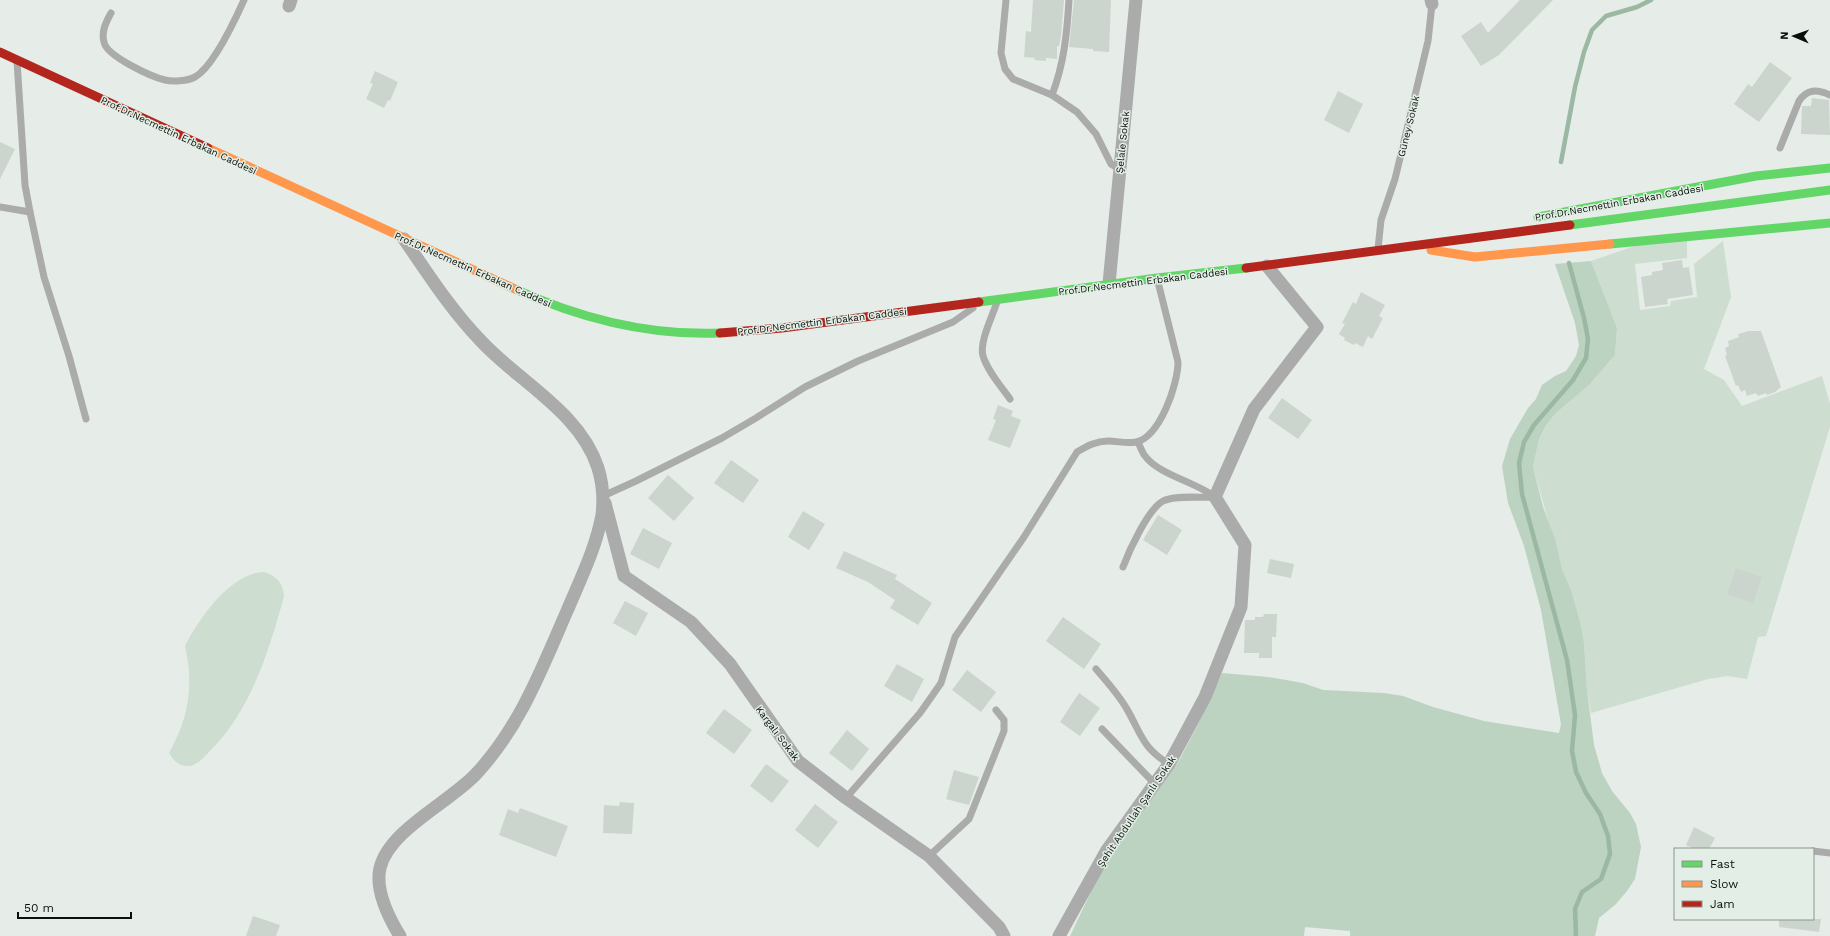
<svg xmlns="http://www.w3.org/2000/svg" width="1830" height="936" font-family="'Work Sans',sans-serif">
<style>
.green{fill:#cdddd0}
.forest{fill:#bbd3c0}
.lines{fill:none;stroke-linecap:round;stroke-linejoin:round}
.stream{stroke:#9bb8a2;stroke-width:4.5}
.building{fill:#cbd5cd}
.lane{stroke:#aaabaa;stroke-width:7}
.street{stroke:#aaabaa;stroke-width:13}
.fast{stroke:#63d668;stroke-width:9}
.slow{stroke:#ff974d;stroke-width:9}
.jam{stroke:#b3261e;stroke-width:9}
.labels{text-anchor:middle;stroke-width:3;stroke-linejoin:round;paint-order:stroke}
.street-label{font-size:10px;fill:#0b0f0c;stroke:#e3efe6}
</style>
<rect width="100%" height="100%" fill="#e6ece7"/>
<g class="green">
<path d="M1687,238V258L1635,264L1640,310L1670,306L1671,301L1697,297L1694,264L1723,241L1731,297L1704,369L1724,380L1742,406L1822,376L1830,404V427L1766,636L1758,637L1747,679L1728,676L1708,679L1591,713L1587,690L1584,643L1571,590L1562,569L1533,467L1539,439L1546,425L1556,413L1589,385L1615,355L1617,328L1591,261L1635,246Z"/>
<path d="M264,572C277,576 283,583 284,596C269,651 251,710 210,751C204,757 197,766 188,766C178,766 173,760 169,753C189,718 194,685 185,646C199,619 230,573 264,572Z"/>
</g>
<path class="forest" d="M1591,261L1617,328L1615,355L1589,385L1556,413L1546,425L1539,439L1533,467L1543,507L1555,539L1562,569L1571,590L1580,622L1584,643L1587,690L1594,745L1602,773L1612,791L1630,813L1636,824L1641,847L1635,879L1627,891L1616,904L1599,918L1595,936H1350V931L1305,927L1304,936H1070L1102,869L1180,759L1196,728L1222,673L1268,677L1303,683L1323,690L1384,693L1403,696L1433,707L1484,721L1559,733L1561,724L1541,610L1524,546L1508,503L1502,466L1510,439L1528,408L1536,399L1542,385L1555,376L1566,371L1576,356L1579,345L1575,323L1555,264Z"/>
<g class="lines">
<g class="stream">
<path d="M1561,162L1575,87L1584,52L1592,30L1606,16L1637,7L1651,0"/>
<path d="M1569,263L1584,318L1588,339L1586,358L1573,380L1534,425L1524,442L1519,463L1522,494L1567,660L1575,715L1572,751L1576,772L1586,793L1600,814L1608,836L1610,854L1601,879L1582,892L1575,909L1576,936"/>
</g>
</g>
<g class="building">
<path d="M1033,0H1064L1061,36L1059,46H1057V59L1046,58V61L1034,60L1035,58L1024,57L1026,31L1031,32Z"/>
<path d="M1074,0H1111L1109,52L1093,51V49L1069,47Z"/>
<path d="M1520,0H1553L1499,55L1481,66L1461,36L1481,22L1488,33Z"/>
<path d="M1770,62L1792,78L1759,122L1734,104L1748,84L1752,87Z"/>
<path d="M375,71L398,82L390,101L388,100L384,108L366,99L373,84L370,83Z"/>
<path d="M1338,91L1363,104L1349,133L1324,120Z"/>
<path d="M1812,98L1829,100L1830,135L1801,134L1802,108V106H1811Z"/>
<path d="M0,142L15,149L0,179Z"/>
<path d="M1682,260L1683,268L1689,267L1693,295L1667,299L1668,304L1645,307L1641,277L1652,275V272L1663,270L1662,263Z"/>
<path d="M1361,292L1385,305L1379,316L1383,318L1372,339L1368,336L1363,347L1355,343L1354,345L1344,340L1345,338L1339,334L1345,324L1342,323L1353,302L1356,304Z"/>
<path d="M1749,331H1761L1781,387L1775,392L1767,395L1766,393L1758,396L1756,393L1747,396L1745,390L1741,392L1738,385L1736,386L1725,356L1727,355L1725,348L1729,346L1728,341L1739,337L1738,334Z"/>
<path d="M1282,398L1312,420L1298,439L1268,418Z"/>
<path d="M998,405L1013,411L1011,416L1021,420L1010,448L988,440L996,420L993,419Z"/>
<path d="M731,460L759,480L743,503L714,483Z"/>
<path d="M668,475L694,498L674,521L648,498Z"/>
<path d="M803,511L825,524L809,550L788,537Z"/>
<path d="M1158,515L1182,530L1167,555L1143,540Z"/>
<path d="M643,528L672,543L659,569L630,554Z"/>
<path d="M844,551L897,575L895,579L932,603L918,625L890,608L895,600L868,582L836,568Z"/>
<path d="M1270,559L1294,564L1291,578L1267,573Z"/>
<path d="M1736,568L1762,577L1753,603L1727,594Z"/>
<path d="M625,601L648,613L636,636L613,623Z"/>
<path d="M1264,614H1277L1276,637H1272V658H1259V653H1244L1245,620H1255V617H1263Z"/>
<path d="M1063,617L1101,644L1084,669L1046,641Z"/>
<path d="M897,664L924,679L912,702L884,686Z"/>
<path d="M967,670L996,692L981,712L952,690Z"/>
<path d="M1079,693L1100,708L1080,736L1060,722Z"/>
<path d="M724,709L752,730L734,754L706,733Z"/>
<path d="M847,730L869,749L852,771L829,753Z"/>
<path d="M766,764L789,781L772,803L750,786Z"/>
<path d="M954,770L979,777L969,805L946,799Z"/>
<path d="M620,802L634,803L632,834L603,833L604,805L619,806Z"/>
<path d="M815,804L838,822L818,848L795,830Z"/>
<path d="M520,808L568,826L556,857L499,835L508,809L518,813Z"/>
<path d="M1694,827L1715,838L1709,849H1695L1686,845Z"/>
<path d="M253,916L280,925L276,936H246Z"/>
<path d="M1779,919H1821L1819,932L1779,927Z"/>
</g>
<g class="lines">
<g class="lane">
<path d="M1006,0L1001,53L1005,69L1013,79L1052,95L1077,112L1096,134L1111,164L1119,169"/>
<path d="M111,13C106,22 101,32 104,42C106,56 152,77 165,80C173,82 187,81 195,77C214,66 235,20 244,0"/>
<path d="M17,61L25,185L30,212L44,277L69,356L86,419"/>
<path d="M1052,95C1064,64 1067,33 1069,0"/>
<path d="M1780,148L1799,101C1807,89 1817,89 1830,95"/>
<path d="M0,207L30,212"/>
<path d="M1378,249L1381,220L1395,179L1428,41L1432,4"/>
<path d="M997,302C993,315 979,342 983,356C988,372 1001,386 1010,399"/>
<path d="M1138,442C1140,446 1142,452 1145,456C1159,475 1196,482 1215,497"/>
<path d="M603,496L636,481L722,438L756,418L805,387L858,361L953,322L973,308"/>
<path d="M1123,567C1129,551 1148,509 1163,501C1174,495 1201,498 1215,497"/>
<path d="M1096,669C1108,683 1120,696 1128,711C1142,736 1143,748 1169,764"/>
<path d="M1102,729L1155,784"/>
<path d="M846,798L920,713L932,696L941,683L955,637L1024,537L1077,452C1087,446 1096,441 1108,441C1118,441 1126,444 1136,442C1160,437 1178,384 1178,362L1157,278"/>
<path d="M1813,851L1830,853"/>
<path d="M929,856L969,819L1004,731V720L996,710"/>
</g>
<g class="street">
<path d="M1431,0L1432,4"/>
<path d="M289,6L291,0"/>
<path d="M1109,284L1136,0"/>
<path d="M605,503L624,576L691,622L730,664L798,761L846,798L929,856L999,927L1004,936"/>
<path d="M400,936C389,918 375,890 380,868C389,830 450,802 476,774C520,727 542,668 567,611C580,580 596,548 602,515C604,498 603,484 598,468C580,412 519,382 481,341C451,310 428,274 404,239"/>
<path d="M1059,936L1107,850L1169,764L1205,697L1241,607L1245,545L1215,497L1254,409L1317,327L1267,266"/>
</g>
<g class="fast">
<path d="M1538,217L1756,176L1830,168"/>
<path d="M1570,225L1830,190"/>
<path d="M1610,244L1830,223"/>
<path d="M515,289C579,318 649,336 720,333"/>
<path d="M979,302L1157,278L1246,268"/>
</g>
<g class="slow">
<path d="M208,148L515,289"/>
<path d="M1431,250L1475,257L1610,244"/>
</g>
<g class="jam">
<path d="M0,52L208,148"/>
<path d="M1246,268L1570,225"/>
<path d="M720,333L782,328L979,302"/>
</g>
</g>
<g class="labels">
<g class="street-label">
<text transform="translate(1408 126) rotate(-76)" y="4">Güney Sokak</text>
<text transform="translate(179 135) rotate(25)" y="4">Prof.Dr.Necmettin Erbakan Caddesi</text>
<text transform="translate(1122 142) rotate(-84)" y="4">Şelale Sokak</text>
<text transform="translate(1619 202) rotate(-10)" y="4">Prof.Dr.Necmettin Erbakan Caddesi</text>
<text transform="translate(473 269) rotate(24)" y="4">Prof.Dr.Necmettin Erbakan Caddesi</text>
<text transform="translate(1143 281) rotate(-7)" y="4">Prof.Dr.Necmettin Erbakan Caddesi</text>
<text transform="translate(822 321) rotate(-7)" y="4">Prof.Dr.Necmettin Erbakan Caddesi</text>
<text transform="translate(778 733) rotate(53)" y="4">Kargalı Sokak</text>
<text transform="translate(1136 811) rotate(-56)" y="4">Şehit Abdullah Şanlı Sokak</text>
</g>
</g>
<rect x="1674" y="848" width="140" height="72" fill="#e3efe6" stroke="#8d958f"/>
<rect x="1682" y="861" width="20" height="6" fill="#63d668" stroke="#8d958f"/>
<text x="1710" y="868" font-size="12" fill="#0b0f0c">Fast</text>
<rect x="1682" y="881" width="20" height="6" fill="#ff974d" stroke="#8d958f"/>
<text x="1710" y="888" font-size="12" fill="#0b0f0c">Slow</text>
<rect x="1682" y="901" width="20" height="6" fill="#b3261e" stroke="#8d958f"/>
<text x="1710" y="908" font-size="12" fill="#0b0f0c">Jam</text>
<g transform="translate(1794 36) rotate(272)" stroke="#e3efe6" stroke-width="3" paint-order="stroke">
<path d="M0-3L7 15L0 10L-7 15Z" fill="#0b0f0c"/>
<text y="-6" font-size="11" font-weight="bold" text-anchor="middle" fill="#0b0f0c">N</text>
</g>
<path d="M18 912v6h113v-6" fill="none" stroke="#0b0f0c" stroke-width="2"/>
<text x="24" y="912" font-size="12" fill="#0b0f0c" stroke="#e3efe6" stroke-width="3" paint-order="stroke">50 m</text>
</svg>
